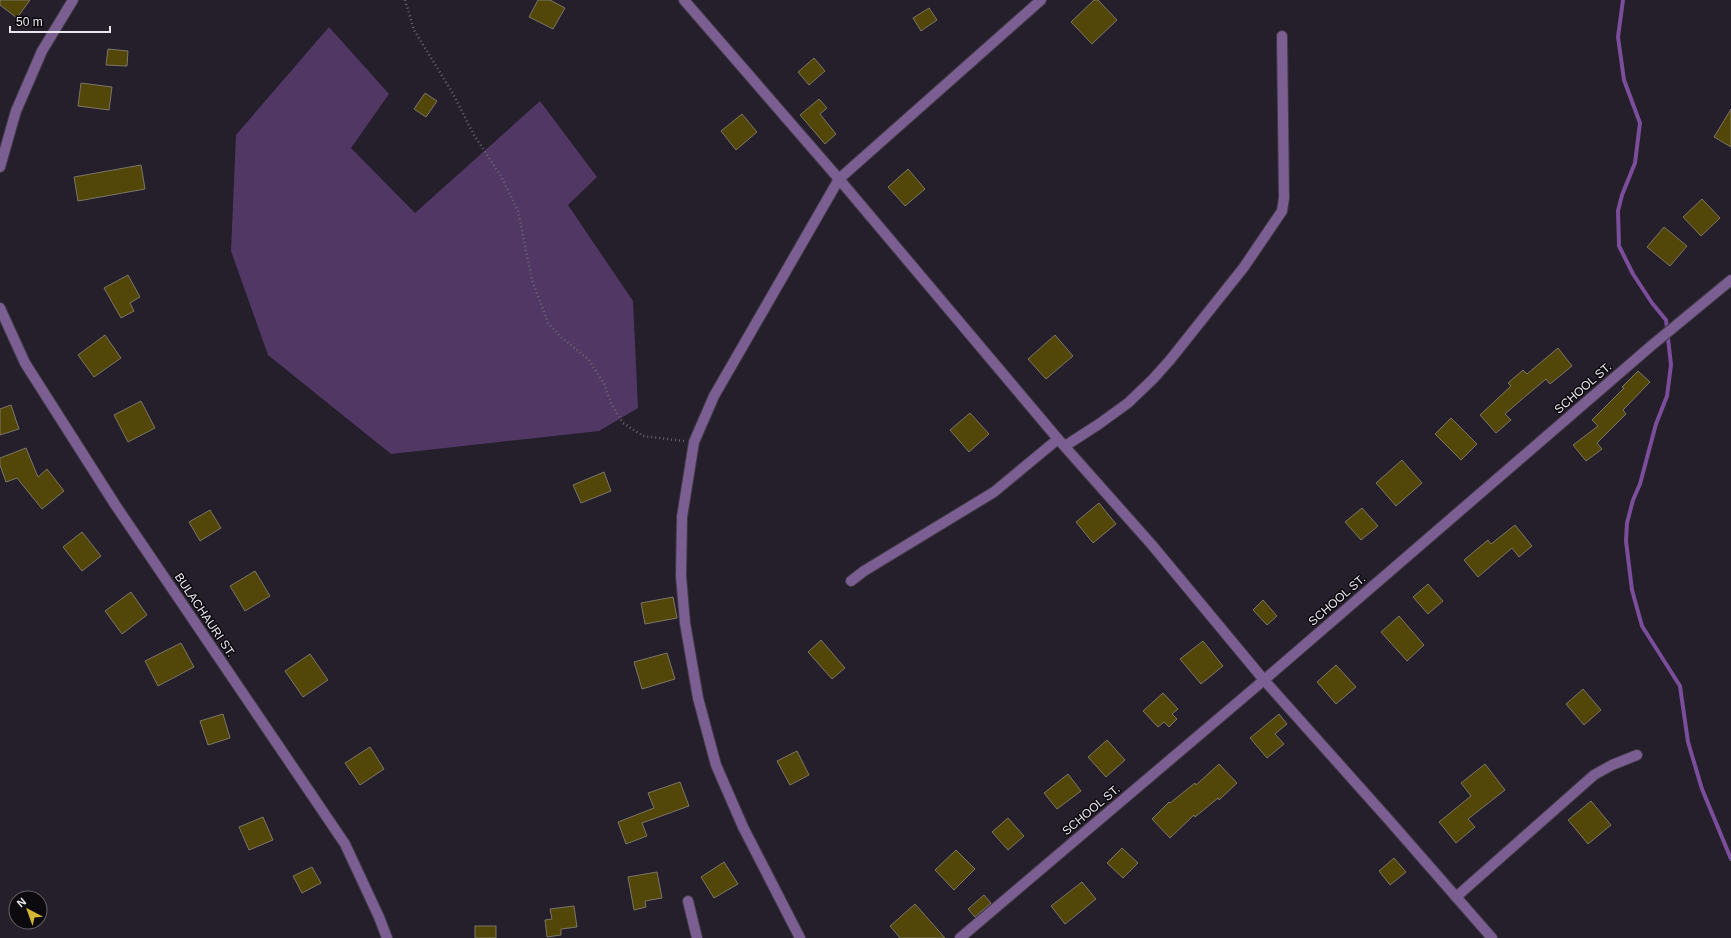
<svg xmlns="http://www.w3.org/2000/svg" width="1731" height="938" font-family="Arial,sans-serif">
<style>
.green{fill:#513864}
.lines{fill:none;stroke-linecap:round;stroke-linejoin:round}
.stream{stroke:#7a4e9b;stroke-width:4}
.building{fill:#534609;stroke:#7b7766}
.minor-casing{stroke:#413a46;stroke-width:12}
.path{stroke:#6b6570;stroke-width:2.5;stroke-dasharray:1 3;stroke-linecap:butt}
.minor{stroke:#7b5f92;stroke-width:10}
.labels{text-anchor:middle;stroke-width:3;stroke-linejoin:round;paint-order:stroke}
.street-label{font-size:12px;fill:#eae6ee;stroke:#0d0a0f}
</style>
<rect width="100%" height="100%" fill="#251e2b"/>
<path class="green" d="M329,27L389,94L351,148L415,213L540,101L597,177L568,205L633,301L638,408L599,431L391,454L268,355L231,251L236,135Z"/>
<g class="lines">
<path class="stream" d="M1623,0L1618,37L1624,80L1640,123L1635,163L1622,195L1618,211L1619,246L1633,274L1652,303L1666,320L1671,365L1667,396L1656,424L1640,484L1633,500L1627,523L1626,541L1632,590L1642,626L1680,686L1688,742L1702,789L1731,859"/>
</g>
<g class="building">
<path d="M0,0H30L17,18L0,5Z"/>
<path d="M538,0H550L565,8L553,29L529,17Z"/>
<path d="M1094,0H1098L1117,20L1092,44L1071,22Z"/>
<path d="M929,8L937,20L921,31L913,18Z"/>
<path d="M108,49L128,51L127,66L106,65Z"/>
<path d="M814,58L825,71L809,85L798,72Z"/>
<path d="M81,83L112,87L109,110L78,106Z"/>
<path d="M425,93L437,101L426,117L414,109Z"/>
<path d="M819,99L827,108L820,114L836,134L825,144L800,115Z"/>
<path d="M1731,109V147L1714,137Z"/>
<path d="M742,114L757,132L736,150L721,131Z"/>
<path d="M141,165L145,189L78,201L74,177Z"/>
<path d="M908,169L925,189L905,206L888,187Z"/>
<path d="M1702,199L1720,218L1701,236L1683,217Z"/>
<path d="M1664,227L1687,246L1670,266L1647,247Z"/>
<path d="M128,275L140,297L130,303L134,311L121,318L104,288Z"/>
<path d="M105,335L121,358L94,377L78,355Z"/>
<path d="M1055,335L1073,356L1046,379L1028,359Z"/>
<path d="M1558,348L1572,366L1550,384L1546,379L1521,400L1505,414L1511,420L1496,433L1480,415L1511,386L1508,383L1523,370L1527,374Z"/>
<path d="M1638,371L1650,382L1623,410L1626,414L1597,443L1602,449L1586,461L1573,445L1598,426L1592,420L1624,388L1622,387Z"/>
<path d="M141,401L155,428L128,442L114,415Z"/>
<path d="M11,405L19,429L0,435V409Z"/>
<path d="M970,413L989,434L969,452L950,430Z"/>
<path d="M1451,418L1477,444L1461,460L1435,434Z"/>
<path d="M26,448L38,477L47,469L64,491L42,509L17,478L6,482L0,465V458Z"/>
<path d="M1402,460L1422,483L1396,506L1376,483Z"/>
<path d="M604,472L611,491L581,503L573,485Z"/>
<path d="M1099,503L1116,524L1093,543L1076,522Z"/>
<path d="M1362,508L1378,526L1361,540L1345,522Z"/>
<path d="M210,510L221,528L200,541L189,522Z"/>
<path d="M1515,525L1532,546L1519,557L1512,548L1478,577L1464,560L1488,540L1491,544Z"/>
<path d="M82,532L101,556L82,571L63,547Z"/>
<path d="M255,571L270,596L245,611L230,586Z"/>
<path d="M1428,584L1443,601L1428,614L1413,597Z"/>
<path d="M131,592L147,615L122,634L105,611Z"/>
<path d="M673,597L677,618L645,624L641,603Z"/>
<path d="M1263,600L1277,616L1267,625L1253,610Z"/>
<path d="M1399,616L1424,645L1407,661L1381,632Z"/>
<path d="M821,640L845,668L832,679L808,652Z"/>
<path d="M1203,641L1223,666L1201,684L1180,659Z"/>
<path d="M181,643L194,667L158,686L145,661Z"/>
<path d="M667,653L675,679L642,689L634,662Z"/>
<path d="M310,654L328,680L303,697L285,671Z"/>
<path d="M1336,665L1356,687L1336,704L1317,682Z"/>
<path d="M1583,689L1601,710L1584,725L1566,704Z"/>
<path d="M1163,693L1178,709L1172,714L1177,719L1169,727L1164,722L1158,727L1143,711Z"/>
<path d="M223,714L230,738L208,745L200,721Z"/>
<path d="M1279,714L1287,724L1275,734L1284,744L1267,758L1250,738Z"/>
<path d="M1107,740L1125,760L1106,777L1088,757Z"/>
<path d="M370,747L384,769L360,785L345,763Z"/>
<path d="M797,751L809,775L790,785L777,761Z"/>
<path d="M1219,764L1237,783L1219,800L1218,798L1195,817L1194,815L1170,838L1152,819L1169,802L1170,803L1195,783L1196,785Z"/>
<path d="M1485,764L1505,790L1468,819L1475,827L1456,843L1439,822L1471,796L1461,783Z"/>
<path d="M1068,774L1081,791L1057,809L1044,793Z"/>
<path d="M680,782L689,806L642,823L647,836L626,844L618,822L654,808L648,793Z"/>
<path d="M1591,801L1611,825L1588,844L1568,820Z"/>
<path d="M263,817L273,840L249,850L239,827Z"/>
<path d="M1008,818L1024,836L1008,850L992,832Z"/>
<path d="M1122,848L1138,863L1123,878L1107,863Z"/>
<path d="M956,850L975,869L954,890L935,870Z"/>
<path d="M1394,858L1406,872L1390,885L1379,871Z"/>
<path d="M724,862L738,884L714,898L701,877Z"/>
<path d="M312,867L321,883L302,893L293,876Z"/>
<path d="M657,872L662,898L645,901L646,907L634,910L628,877Z"/>
<path d="M1082,882L1096,899L1065,924L1051,906Z"/>
<path d="M984,895L991,903L975,917L968,909Z"/>
<path d="M915,904L945,938H900L890,926Z"/>
<path d="M574,906L577,927L561,929V935L547,937L545,920L552,919L550,909Z"/>
<rect x="475" y="926" width="21" height="12"/>
</g>
<g class="lines">
<g class="minor-casing">
<g id="minor">
<path d="M684,0L839,179L1058,439L1152,545L1264,680L1388,819L1492,938"/>
<path d="M0,167L16,111L42,51L73,0"/>
<path d="M0,308L25,363L116,506L345,844L379,917L387,938"/>
<path d="M1065,446L1099,424L1128,403L1153,379L1170,360L1244,267L1282,211L1284,198L1282,36"/>
<path d="M851,581L864,571L994,492L1058,439"/>
<path d="M1456,897L1594,775L1612,765L1637,755"/>
<path d="M688,901L697,938"/>
<path d="M800,938L743,827L716,765L698,698L685,623L681,576L682,517L694,442L714,396L839,179L1041,0"/>
<path d="M960,938L1264,680L1651,346L1731,280"/>
</g>
</g>
<path class="path" d="M405,0L414,30L452,92L474,135L501,176L518,211L532,280L548,323L561,337L589,360L604,384L612,405L623,423L643,436L684,441"/>
<use href="#minor" class="minor"/>
</g>
<g class="labels">
<g class="street-label">
<text transform="translate(1583 388) rotate(-41)" y="4">SCHOOL ST.</text>
<text transform="translate(1337 600) rotate(-41)" y="4">SCHOOL ST.</text>
<text transform="translate(205 615) rotate(56)" y="4">BULACHAURI ST.</text>
<text transform="translate(1091 810) rotate(-40)" y="4">SCHOOL ST.</text>
</g>
</g>
<g transform="translate(28 910) rotate(319)"><circle r="19" fill="#0d0a0f" stroke="#656268"/>
<path d="M0-3L7 15L0 10L-7 15Z" fill="#d4b635"/>
<text y="-6" font-size="11" font-weight="bold" text-anchor="middle" fill="#eae6ee">N</text>
</g>
<path d="M10 26v6h100v-6" fill="none" stroke="#eae6ee" stroke-width="2"/>
<text x="16" y="26" font-size="12" fill="#eae6ee" stroke="#0d0a0f" stroke-width="3" paint-order="stroke">50 m</text>
</svg>
